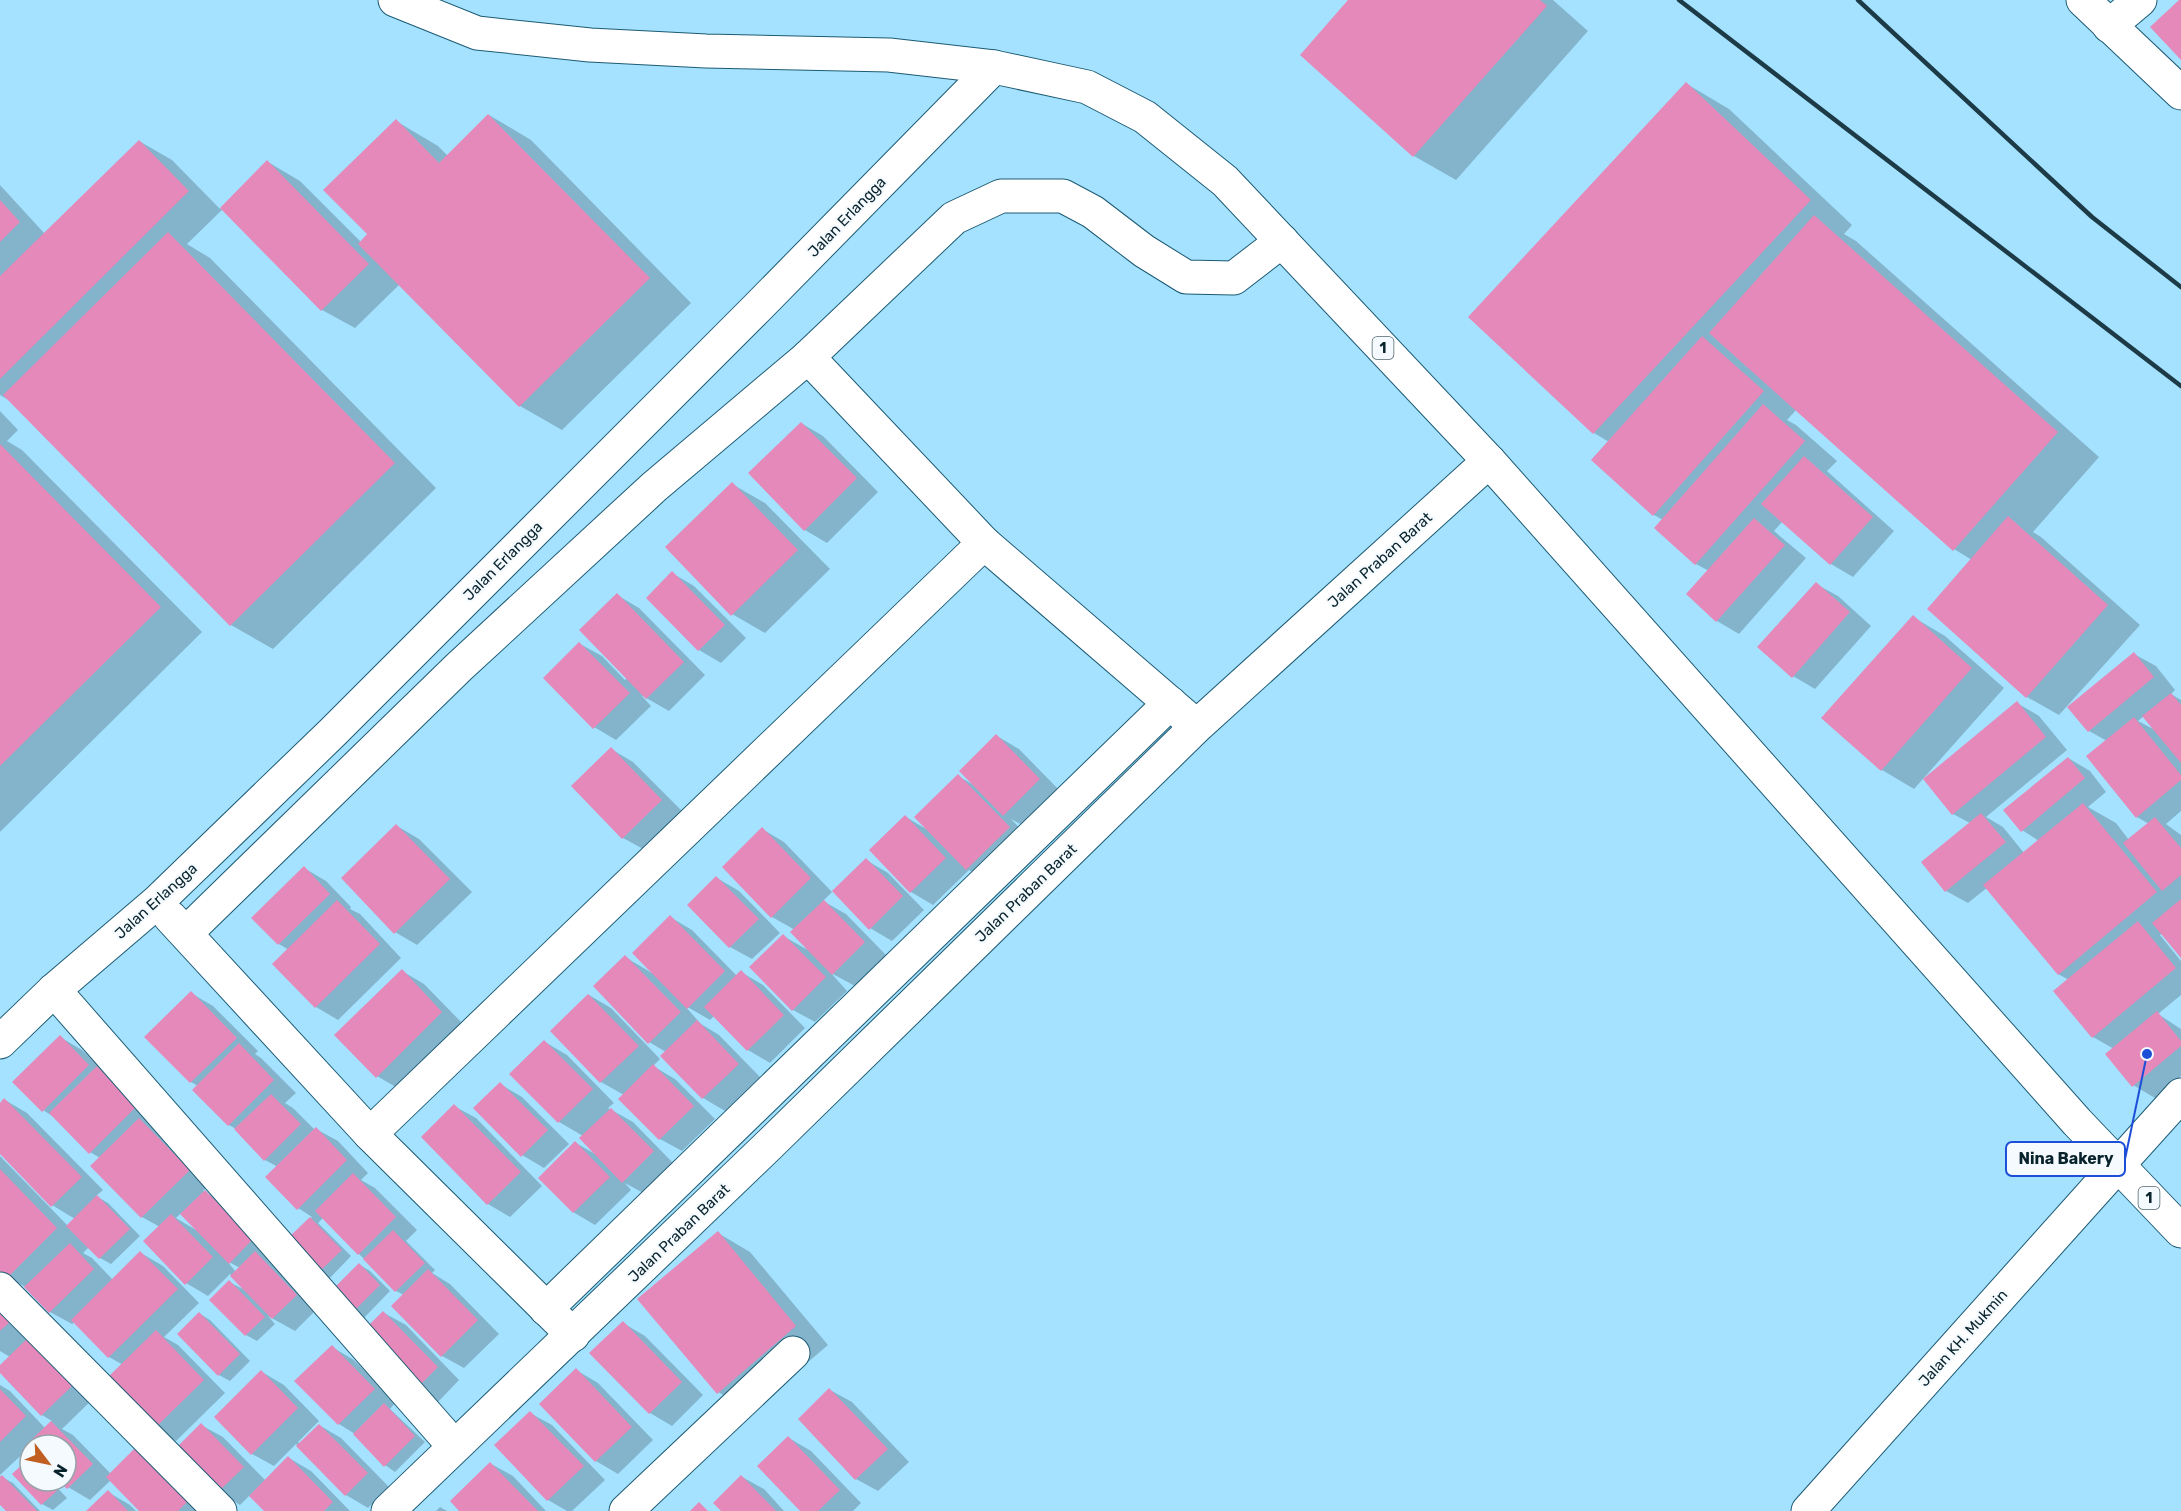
<svg xmlns="http://www.w3.org/2000/svg" width="2181" height="1511" font-family="Rubik,sans-serif">
<style>
.shadow{fill:#0003;fill-rule:evenodd}
.building{fill:#e489b9}
.lines{fill:none;stroke-linecap:round;stroke-linejoin:round}
.minor-casing{stroke:#1c5b73;stroke-width:35}
.major-casing{stroke:#1c5b73;stroke-width:35}
.highway-casing{stroke:#1c5b73;stroke-width:35}
.minor{stroke:#fff;stroke-width:33}
.major{stroke:#fff;stroke-width:33}
.highway{stroke:#fff;stroke-width:33}
.rail{stroke:#1c3b47;stroke-width:4.5}
.labels{text-anchor:middle;stroke-width:4.5;stroke-linejoin:round;paint-order:stroke}
.shield{fill:#f4fafd;stroke:#50646b;stroke-width:1.5}
.shield-label{font-size:14px;font-weight:bold;fill:#09232d}
.street-label{font-size:15px;fill:#09232d;stroke:#f4fafd}
.leader{fill:none;stroke:#1d4ed8;stroke-width:2}
.callout-dot{fill:#1d4ed8;stroke:#f4fafd;stroke-width:2}
.callout{fill:#f4fafd;stroke:#1d4ed8;stroke-width:2}
.callout-label{font-size:16px;text-anchor:middle;font-weight:bold;fill:#09232d}
</style>
<rect width="100%" height="100%" fill="#a5e2ff"/>
<g class="shadow">
<path d="M1350,0H1553L1588,31L1456,180L1414,156L1302,55Z"/>
<path d="M1687,84L1729,109L1852,225L1844,234L1856,241L2099,457L2033,532L2041,537L2140,625L2059,715L2027,697L1972,560L1954,549L1797,409L1787,420L1796,425L1837,461L1827,471L1894,531L1853,577L1831,564L1783,521L1774,531L1806,558L1739,634L1717,621L1688,594L1709,571L1696,564L1663,520L1654,515L1609,442L1594,433Z"/>
<path d="M489,115L531,140L691,303L562,430L520,406L400,284L355,328L322,310L223,209L187,244L210,258L436,488L273,649L231,625L12,402L0,395V185L45,234L139,141L172,160L220,209L268,162L300,181L361,242L369,234L396,121L438,146L448,156Z"/>
<path d="M0,411L18,430L7,441L22,450L202,632L0,832Z"/>
<path d="M801,423L823,436L878,492L827,543L805,530Z"/>
<path d="M732,484L765,503L830,569L765,633L732,614Z"/>
<path d="M672,573L694,586L746,638L721,663L699,650Z"/>
<path d="M1816,584L1838,596L1871,626L1815,689L1793,676Z"/>
<path d="M617,595L639,608L705,675L669,711L641,695L651,706L616,740L594,727L580,644L602,656L625,680L627,678Z"/>
<path d="M1913,617L1945,636L2004,688L1914,789L1882,770Z"/>
<path d="M2134,654L2156,666L2175,690L2171,694L2181,700V811L2166,824L2181,835V956L2162,933L2160,935L2181,961V995L2158,1014L2181,1029V1076L2155,1098L2133,1085L2114,1049L2093,1037L2069,980L2058,974L1988,887L1968,903L1946,891L1970,823L1953,814L2017,703L2039,716L2067,750L1986,817L2003,827L2024,853L2039,841L2022,830L2068,758L2090,771L2106,792L2088,807L2116,823L2129,840L2149,824L2137,817L2107,741L2089,731ZM2144,716L2157,731L2138,721Z"/>
<path d="M997,736L1019,749L1061,792L1026,827L1011,819L1031,840L989,881L969,870L933,905L911,892L871,850L906,817L926,829L958,776L974,785Z"/>
<path d="M611,749L633,762L684,813L645,850L623,838Z"/>
<path d="M397,826L419,839L472,892L417,945L395,932Z"/>
<path d="M762,829L784,842L832,892L823,901L846,914L886,955L855,986L831,973L847,991L815,1022L793,1010L783,936L808,950L795,930L772,917Z"/>
<path d="M866,860L888,873L924,910L892,941L870,928Z"/>
<path d="M304,868L326,881L351,907L350,909L360,914L401,958L338,1020L316,1007L289,950L279,944Z"/>
<path d="M717,878L739,891L780,933L752,959L730,947Z"/>
<path d="M670,917L692,930L737,976L741,972L763,985L805,1028L770,1063L748,1050L714,1016L710,1020L684,1005L701,1024L719,1035L760,1077L725,1111L703,1098L662,1056L666,1052L649,1042L625,957L652,973Z"/>
<path d="M402,971L424,984L464,1025L399,1089L377,1076Z"/>
<path d="M191,993L213,1006L258,1051L255,1054L261,1058L296,1093L285,1103L293,1108L315,1130L316,1129L338,1141L368,1173L361,1180L375,1188L417,1230L406,1241L435,1270L432,1273L450,1284L499,1334L464,1368L442,1356L404,1295L396,1291L323,1218L318,1223L351,1256L330,1278L319,1271L288,1240L312,1217L298,1208L278,1167L265,1160L236,1129L229,1125L198,1086L191,1082Z"/>
<path d="M589,995L611,1008L660,1059L653,1066L675,1079L715,1119L682,1151L660,1139L624,1095L601,1082L552,1031Z"/>
<path d="M60,1037L82,1050L157,1120L151,1126L161,1132L211,1183L203,1191L227,1205L274,1252L267,1260L277,1266L318,1308L295,1331L268,1316L275,1324L257,1341L246,1335L212,1300L229,1282L245,1290L230,1274L208,1296L186,1283L160,1227L142,1217L100,1158L90,1152L57,1119L43,1110ZM181,1213L196,1229V1230L176,1218ZM227,1261L240,1268L236,1272Z"/>
<path d="M545,1042L567,1055L614,1103L608,1108L633,1122L675,1165L645,1194L625,1183L631,1190L595,1225L573,1212L576,1143L595,1154L583,1136L559,1122Z"/>
<path d="M500,1084L522,1097L569,1144L544,1168L522,1155Z"/>
<path d="M5,1100L27,1113L103,1190L96,1196L108,1203L140,1236L111,1264L100,1258L89,1247L83,1253L92,1258L113,1280L141,1253L163,1266L199,1303L164,1337L178,1345L225,1393L176,1441L154,1428L123,1365L109,1357L75,1322L72,1324L50,1312L27,1288L8,1277L0,1269V1156L68,1226L75,1219L52,1205L0,1152V1105Z"/>
<path d="M454,1106L476,1118L542,1186L510,1217L488,1204L423,1137Z"/>
<path d="M718,1233L750,1252L828,1345L751,1411L718,1392Z"/>
<path d="M360,1265L370,1271L390,1291L361,1321L350,1314Z"/>
<path d="M0,1291L94,1398L62,1429L73,1435L111,1474L136,1449L205,1511H141L111,1480L90,1500L68,1487L61,1481H66V1445H30V1449L29,1448L0,1475V1385L10,1391L45,1428L52,1421L42,1415L0,1371V1367L10,1357L0,1351Z"/>
<path d="M384,1313L406,1325L459,1380L438,1402L416,1389Z"/>
<path d="M200,1314L210,1320L250,1361L230,1381L219,1375Z"/>
<path d="M623,1323L645,1336L703,1395L672,1426L650,1413Z"/>
<path d="M332,1347L354,1360L396,1402L390,1409L425,1442L395,1472L385,1465L355,1434L339,1424L296,1381Z"/>
<path d="M576,1370L598,1383L653,1440L618,1474L596,1461L541,1404Z"/>
<path d="M262,1372L284,1385L319,1421L298,1442L300,1444L319,1425L341,1438L389,1487L368,1508L346,1495L296,1444L274,1466L252,1454Z"/>
<path d="M830,1390L852,1402L909,1462L878,1491L856,1479Z"/>
<path d="M530,1413L552,1425L605,1480L572,1511H567L548,1500L496,1445Z"/>
<path d="M201,1425L223,1437L266,1481L289,1458L311,1471L350,1511H266L250,1495L240,1505L218,1492Z"/>
<path d="M789,1438L811,1451L861,1503L853,1511H802Z"/>
<path d="M30,1463V1481H51L67,1498L53,1510L42,1504L14,1474Z"/>
<path d="M491,1464L513,1476L546,1511H461Z"/>
<path d="M0,1476L13,1483L40,1511H8L0,1503Z"/>
<path d="M742,1477L764,1489L784,1511H723Z"/>
<path d="M108,1492L130,1505L136,1511H89Z"/>
<path d="M440,1507L447,1511H436Z"/>
</g>
<g class="building">
<path d="M1348,0H1540L1547,6L1413,157L1300,55Z"/>
<path d="M2179,0H2181V60L2150,27Z"/>
<path d="M1686,82L1811,200L1593,434L1468,317Z"/>
<path d="M488,114L650,278L519,407L358,244L367,234L323,190L396,119L439,163Z"/>
<path d="M139,140L189,191L0,379V276Z"/>
<path d="M267,160L369,264L321,311L220,208Z"/>
<path d="M0,200L20,222L0,242Z"/>
<path d="M1814,215L2058,432L1953,551L1709,333Z"/>
<path d="M168,232L395,463L230,626L3,395Z"/>
<path d="M1702,336L1764,391L1653,516L1591,460Z"/>
<path d="M1763,404L1805,441L1695,565L1654,528Z"/>
<path d="M801,422L857,478L804,531L748,473Z"/>
<path d="M0,444L161,607L0,766Z"/>
<path d="M1804,456L1873,517L1830,565L1761,504Z"/>
<path d="M732,482L798,550L731,616L665,547Z"/>
<path d="M2008,516L2108,605L2026,698L1927,609Z"/>
<path d="M1754,518L1785,545L1716,622L1686,594Z"/>
<path d="M672,571L725,625L698,651L646,598Z"/>
<path d="M1816,582L1850,612L1792,678L1757,647Z"/>
<path d="M617,593L684,662L646,699L579,630Z"/>
<path d="M1913,615L1972,668L1881,771L1821,718Z"/>
<path d="M579,642L630,693L593,729L543,678Z"/>
<path d="M2134,652L2154,677L2088,732L2067,707Z"/>
<path d="M2171,693L2181,705V763L2142,716Z"/>
<path d="M2017,701L2046,737L1952,815L1923,779Z"/>
<path d="M2134,717L2181,775V780L2136,818L2086,756Z"/>
<path d="M996,734L1040,779L1003,816L959,771Z"/>
<path d="M611,747L662,800L622,839L571,786Z"/>
<path d="M2068,757L2085,778L2021,832L2003,810Z"/>
<path d="M958,774L1010,827L966,870L914,817Z"/>
<path d="M2083,803L2157,892L2058,975L1983,885Z"/>
<path d="M1981,813L2006,842L1945,892L1921,862Z"/>
<path d="M905,815L946,858L910,893L869,850Z"/>
<path d="M2155,817L2181,848V875L2162,891L2123,843Z"/>
<path d="M396,824L450,879L394,934L341,878Z"/>
<path d="M762,827L811,878L771,918L722,867Z"/>
<path d="M866,858L903,896L869,930L832,891Z"/>
<path d="M304,866L330,894L278,945L251,918Z"/>
<path d="M716,876L759,919L729,948L687,905Z"/>
<path d="M2181,899V958L2152,923Z"/>
<path d="M337,900L380,944L315,1008L272,964Z"/>
<path d="M824,900L865,942L832,975L790,932Z"/>
<path d="M670,915L725,971L687,1009L632,953Z"/>
<path d="M2138,921L2176,968L2092,1038L2053,991Z"/>
<path d="M783,934L826,977L792,1011L749,967Z"/>
<path d="M625,955L681,1012L648,1044L593,986Z"/>
<path d="M402,969L442,1012L376,1078L334,1035Z"/>
<path d="M741,970L784,1015L747,1051L704,1007Z"/>
<path d="M191,991L237,1038L190,1083L144,1037Z"/>
<path d="M588,994L639,1046L600,1083L550,1031Z"/>
<path d="M2157,1011L2181,1041V1046L2132,1087L2105,1054Z"/>
<path d="M697,1020L739,1064L702,1099L660,1056Z"/>
<path d="M60,1035L89,1065L42,1112L12,1082Z"/>
<path d="M544,1040L593,1089L558,1123L509,1074Z"/>
<path d="M239,1043L274,1080L228,1126L192,1090Z"/>
<path d="M653,1064L694,1106L659,1140L618,1099Z"/>
<path d="M97,1066L136,1107L89,1154L49,1113Z"/>
<path d="M500,1082L548,1130L521,1157L473,1108Z"/>
<path d="M271,1094L301,1124L264,1161L234,1129Z"/>
<path d="M4,1098L82,1177L51,1207L0,1154V1103Z"/>
<path d="M454,1104L521,1172L487,1205L421,1137Z"/>
<path d="M611,1108L654,1151L622,1183L579,1138Z"/>
<path d="M139,1118L190,1170L141,1218L90,1166Z"/>
<path d="M316,1127L347,1160L297,1210L265,1177Z"/>
<path d="M575,1141L610,1177L573,1213L538,1178Z"/>
<path d="M0,1169L57,1228L7,1278L0,1271Z"/>
<path d="M353,1173L396,1217L358,1255L315,1211Z"/>
<path d="M205,1190L253,1239L229,1264L180,1214Z"/>
<path d="M97,1195L130,1229L99,1259L66,1226Z"/>
<path d="M171,1214L213,1257L185,1285L143,1241Z"/>
<path d="M310,1217L342,1250L318,1273L286,1240Z"/>
<path d="M393,1230L425,1263L395,1292L363,1259Z"/>
<path d="M718,1231L796,1326L717,1394L637,1299Z"/>
<path d="M70,1243L94,1269L49,1313L24,1287Z"/>
<path d="M140,1251L178,1289L108,1358L71,1320Z"/>
<path d="M255,1251L297,1295L272,1319L230,1276Z"/>
<path d="M359,1263L380,1285L349,1316L328,1294Z"/>
<path d="M428,1269L478,1320L441,1357L391,1306Z"/>
<path d="M229,1280L265,1317L245,1336L209,1300Z"/>
<path d="M0,1300L16,1316L0,1331Z"/>
<path d="M383,1311L438,1367L415,1390L360,1334Z"/>
<path d="M199,1312L240,1354L218,1376L177,1334Z"/>
<path d="M623,1321L682,1382L649,1414L589,1353Z"/>
<path d="M156,1330L204,1380L153,1430L104,1381Z"/>
<path d="M28,1338L73,1385L41,1416L0,1373V1365Z"/>
<path d="M332,1345L375,1389L338,1425L294,1381Z"/>
<path d="M576,1368L632,1427L595,1462L539,1404Z"/>
<path d="M261,1370L298,1408L251,1455L214,1417Z"/>
<path d="M829,1388L888,1449L855,1480L798,1419Z"/>
<path d="M0,1389L26,1416L0,1442Z"/>
<path d="M384,1403L415,1436L384,1467L353,1434Z"/>
<path d="M530,1411L584,1466L547,1501L494,1445Z"/>
<path d="M51,1421L93,1464L67,1489L59,1481H66V1445H30V1451L25,1446Z"/>
<path d="M201,1423L244,1467L217,1493L174,1450Z"/>
<path d="M319,1424L368,1473L345,1496L296,1446Z"/>
<path d="M788,1436L840,1490L818,1511H800L757,1466Z"/>
<path d="M136,1447L188,1501L178,1511H139L106,1477Z"/>
<path d="M288,1456L333,1502L324,1511H264L249,1496Z"/>
<path d="M27,1460L30,1463V1481H48L57,1491L41,1505L12,1474Z"/>
<path d="M490,1462L538,1511H459L450,1501Z"/>
<path d="M2,1475L37,1511H6L0,1505V1477Z"/>
<path d="M741,1475L776,1511H721L713,1503Z"/>
<path d="M108,1490L128,1511H86Z"/>
<path d="M699,1502L708,1511H690Z"/>
</g>
<g class="lines">
<g class="minor-casing">
<g id="minor">
<path d="M2083,0L2181,93"/>
<path d="M2109,26L2140,0"/>
<path d="M808,357L984,543L1186,717"/>
<path d="M170,917L370,1134"/>
<path d="M186,933L459,667L654,487L808,357L954,218L1001,196H1063L1093,212L1144,251L1186,277L1234,278L1282,241"/>
<path d="M54,990L454,1446"/>
<path d="M0,1042L54,990L157,902L333,732L757,308L994,67"/>
<path d="M2118,1165L2181,1095"/>
<path d="M0,1289L220,1511"/>
<path d="M546,1309L1170,703"/>
<path d="M573,1335L370,1134L984,543"/>
<path d="M388,1511L768,1146L1197,726L1489,461"/>
<path d="M626,1511L793,1353"/>
</g>
</g>
<g class="major-casing">
<path id="major" d="M1808,1511L2118,1165"/>
</g>
<g class="highway-casing">
<path id="highway" d="M395,0L477,33L590,45L706,51L889,55L994,67L1087,87L1145,117L1225,181L1489,461L2077,1122L2181,1231"/>
</g>
<use href="#minor" class="minor"/>
<use href="#major" class="major"/>
<use href="#highway" class="highway"/>
<g class="rail">
<path d="M1679,0L2181,386"/>
<path d="M1858,0L2092,217L2181,287"/>
</g>
</g>
<g class="labels">
<g class="shield">
<rect x="1372.5" y="337" width="21" height="22" rx="4.5"/>
<rect x="2138.5" y="1187" width="21" height="22" rx="4.5"/>
</g>
<g class="shield-label">
<text x="1383" y="353">1</text>
<text x="2149" y="1203">1</text>
</g>
<g class="street-label">
<text transform="translate(847 217) rotate(-46)" y="5">Jalan Erlangga</text>
<text transform="translate(1380 560) rotate(-42)" y="5">Jalan Praban Barat</text>
<text transform="translate(503 561) rotate(-45)" y="5">Jalan Erlangga</text>
<text transform="translate(1026 893) rotate(-44)" y="5">Jalan Praban Barat</text>
<text transform="translate(156 901) rotate(-42)" y="5">Jalan Erlangga</text>
<text transform="translate(679 1233) rotate(-44)" y="5">Jalan Praban Barat</text>
<text transform="translate(1963 1338) rotate(-48)" y="5">Jalan KH. Mukmin</text>
</g>
</g>
<path class="leader" d="M2147 1054L2125 1159"/>
<circle class="callout-dot" cx="2147" cy="1054" r="6"/>
<rect class="callout" x="2006" y="1142" width="119" height="34" rx="6"/>
<g class="callout-label">
<text x="2066" y="1164">Nina Bakery</text>
</g>
<g transform="translate(48 1463) rotate(122)"><circle r="28" fill="#f4fafd" stroke="#96a4aa" stroke-width="1.5"/>
<path d="M0-4.5L10 22L0 15L-10 22Z" fill="#c15f22"/>
<text y="-9" font-size="16" font-weight="bold" text-anchor="middle" fill="#09232d">N</text>
</g>
</svg>
